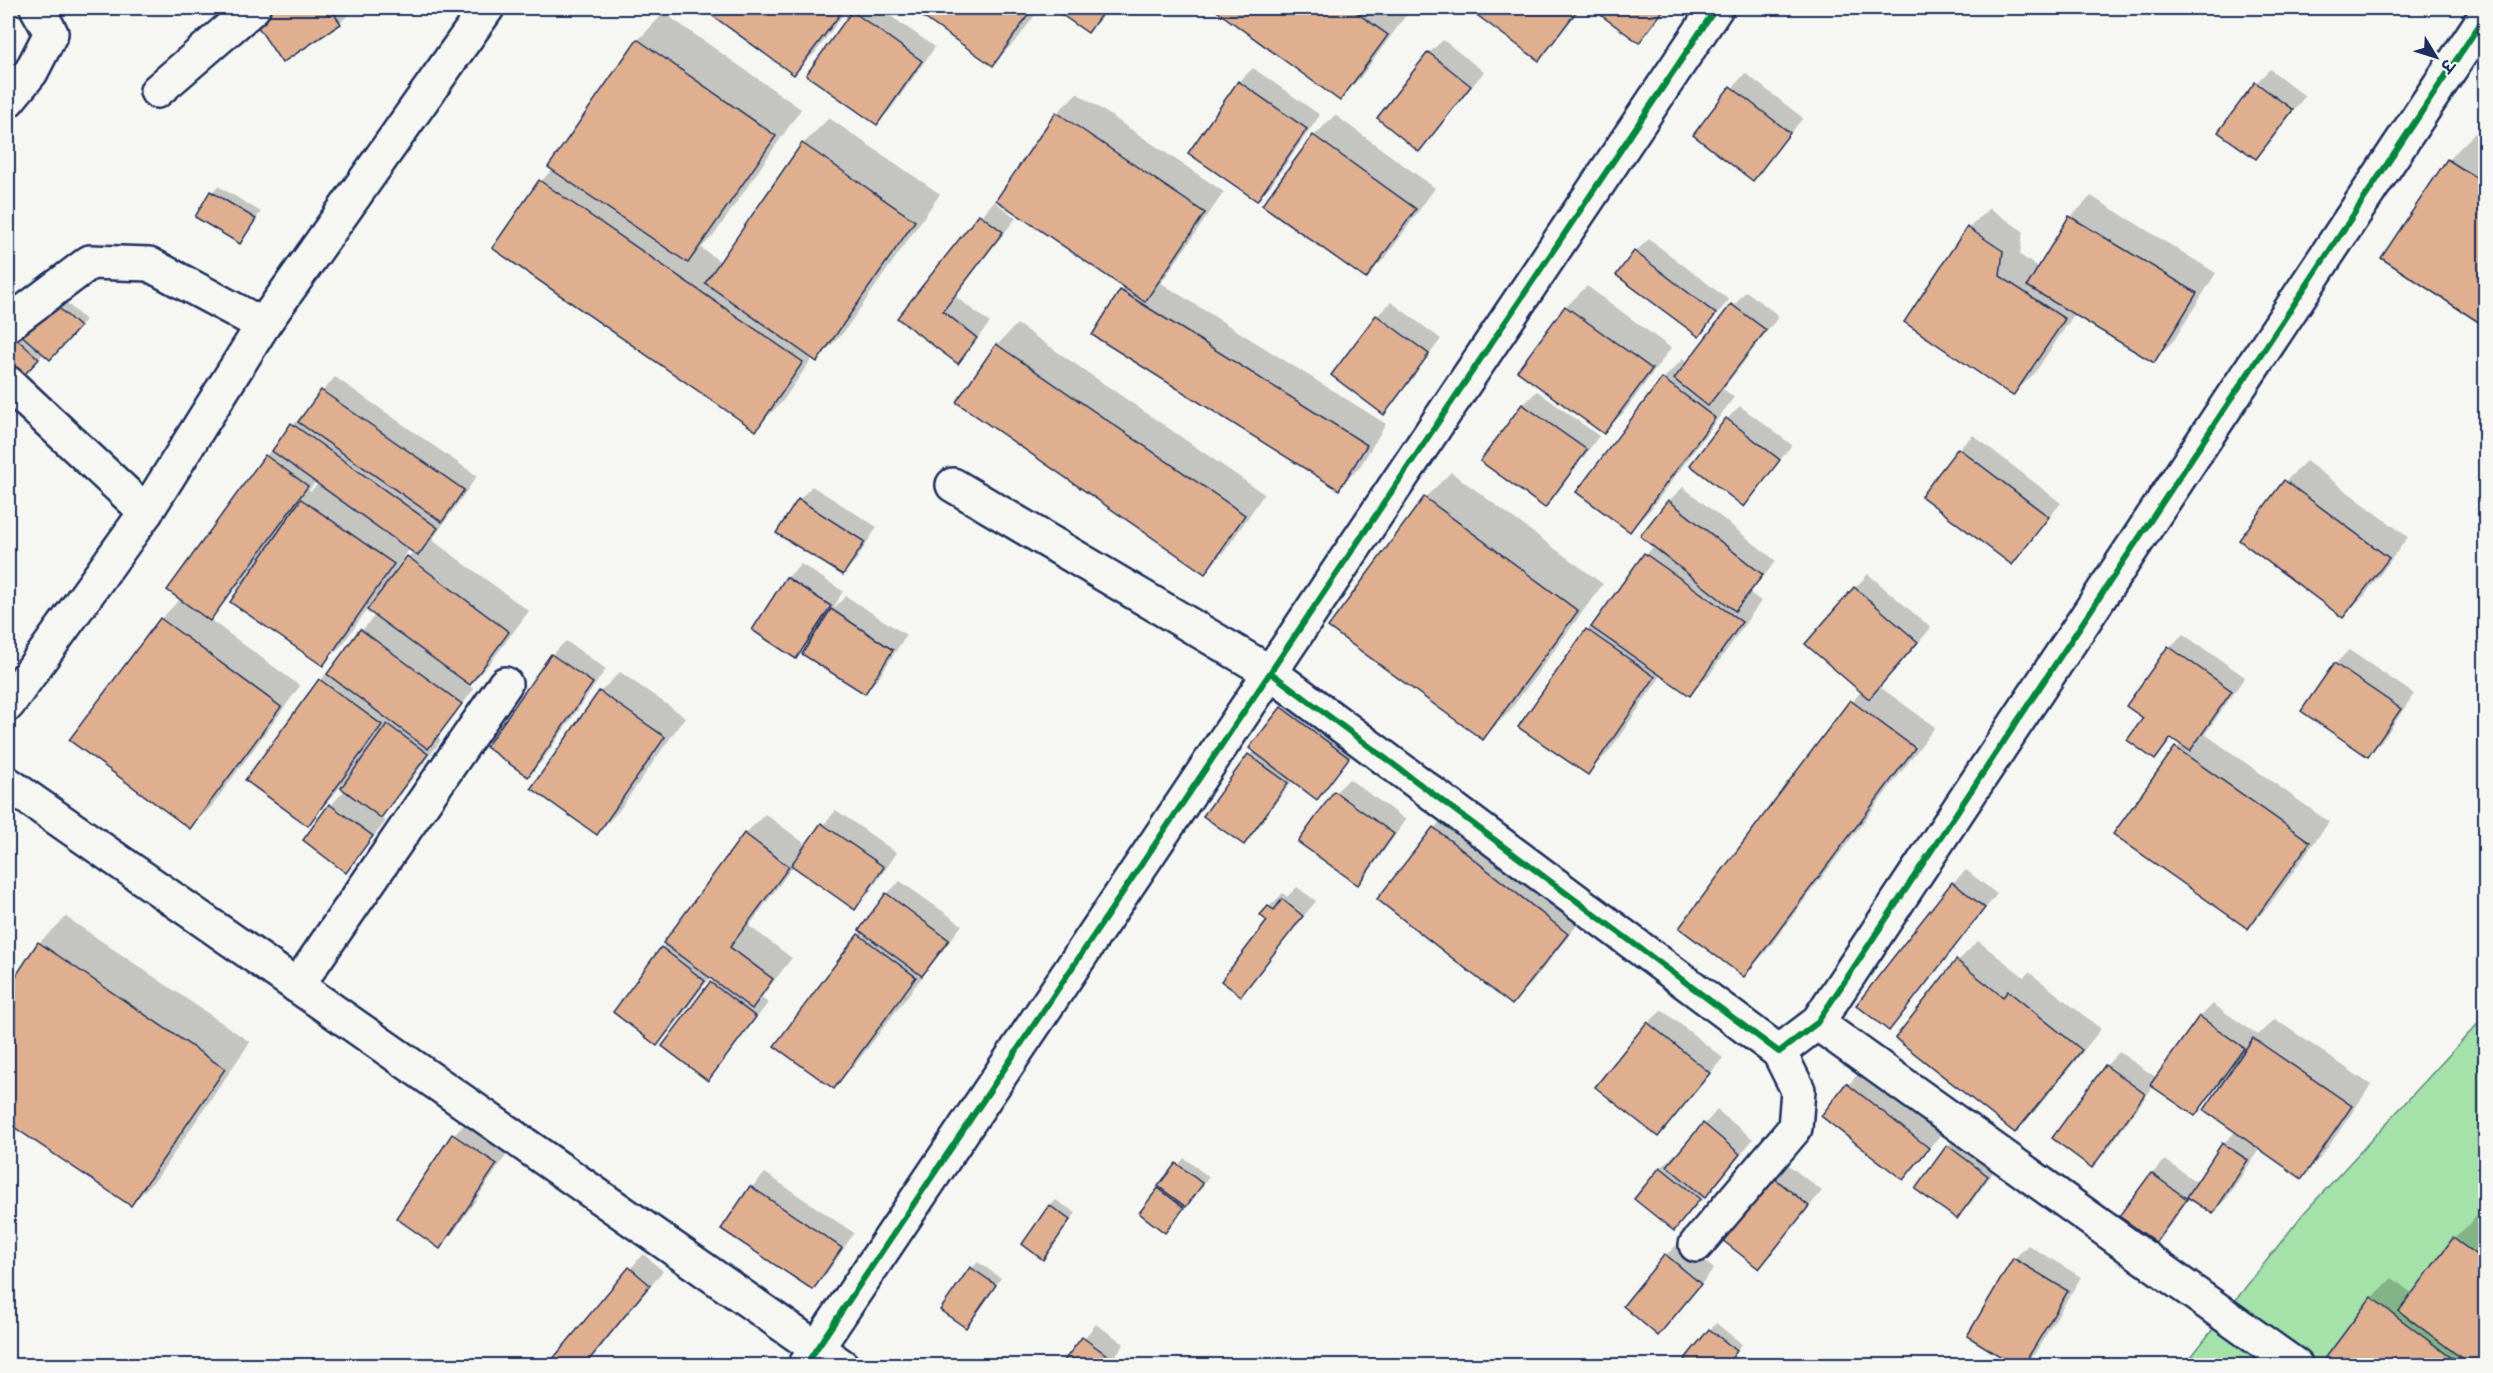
<svg xmlns="http://www.w3.org/2000/svg" width="2493" height="1373" font-family="Mali,'Playpen Sans Deva',sans-serif">
<style>
.green{fill:#a4e2a9;stroke:#608884;stroke-width:1.5}
.shadow{fill:#0003;fill-rule:evenodd}
.building{fill:#dfaf90;stroke:#1b2f5e;stroke-width:1.5}
.lines{fill:none;stroke-linecap:round;stroke-linejoin:round}
.minor-casing{stroke:#1b2f5e;stroke-width:38}
.minor{stroke:#f6f6f2;stroke-width:33}
.cycleway-casing{stroke:#f6f6f2;stroke-width:10}
.cycleway{stroke:#00873e;stroke-width:6}
</style>
<rect width="100%" height="100%" fill="#f6f6f2"/>
<filter id="ink" filterUnits="userSpaceOnUse"><feTurbulence type="fractalNoise" baseFrequency=".0167" numOctaves="2"/><feDisplacementMap in="SourceGraphic" scale="12" xChannelSelector="R" yChannelSelector="G"/><feConvolveMatrix kernelMatrix="1 2 1 2 8 2 1 2 1" color-interpolation-filters="sRGB"/></filter>
<g filter="url(#ink)">
<path class="green" d="M2485,1016V1365L2184,1366L2303,1214Z"/>
<g class="shadow">
<path d="M265,8H353L354,9L340,23Z"/>
<path d="M704,8H848L815,53L794,73Z"/>
<path d="M857,8H879L935,47L890,110L877,123L853,12Z"/>
<path d="M913,8H1040L1019,37L993,64Z"/>
<path d="M1054,8H1111L1088,31Z"/>
<path d="M1223,8H1398L1407,14L1360,78L1340,99L1220,12Z"/>
<path d="M1474,8H1581L1539,59L1472,9Z"/>
<path d="M1594,8H1668L1639,41Z"/>
<path d="M664,13L801,109L714,235L701,248L721,262L803,144L829,118L940,194L843,333L817,360L813,357L782,402L755,429L494,248L541,181L553,169L638,40Z"/>
<path d="M1443,40L1484,72L1419,150L1429,53Z"/>
<path d="M1253,68L1320,115L1271,185L1257,199L1239,82Z"/>
<path d="M2270,69L2305,96L2269,144L2256,157V83Z"/>
<path d="M1745,73L1803,118L1753,179L1695,134Z"/>
<path d="M1077,93L1224,192L1161,283L1386,424L1359,468L1339,488L1121,291L1126,287L1057,113Z"/>
<path d="M1335,115L1435,188L1386,257L1365,277L1265,205L1314,136Z"/>
<path d="M2475,133L2486,141V325L2384,258L2448,160Z"/>
<path d="M218,186L261,212L240,242L212,192Z"/>
<path d="M2091,196L2216,273L2174,340L2154,361L2075,313L2034,374L2013,394L1969,228L1989,208L2023,231L2020,255L2039,268L2071,217Z"/>
<path d="M994,201L1016,218L955,296L990,323L957,362L899,318Z"/>
<path d="M1649,239L1729,300L1699,335L1635,252Z"/>
<path d="M1587,286L1671,348L1624,412L1604,432L1520,371L1566,307Z"/>
<path d="M1746,291L1779,316L1723,389L1734,397L1650,510L1630,530L1663,379L1683,359L1688,363Z"/>
<path d="M57,294L85,320L56,351L44,353L16,382L8,374V333Z"/>
<path d="M1391,302L1441,339L1397,399L1384,413L1333,375L1377,316Z"/>
<path d="M1017,324L1264,494L1225,551L1204,572L958,401L997,345Z"/>
<path d="M335,377L477,476L432,540L529,611L490,663L468,685L474,689L438,737L441,740L395,802L380,817L386,821L346,871L305,840L331,805L346,789L341,786L308,824L248,780L321,680L376,614L368,608L343,644L323,664L241,583L209,619L300,686L211,807L190,827L161,619L181,598L169,589L266,456ZM316,481L319,483L311,491L309,490ZM410,548L414,551L397,571L395,570Z"/>
<path d="M1537,391L1599,436L1558,492L1544,506L1523,405Z"/>
<path d="M1740,406L1792,445L1744,505L1727,419Z"/>
<path d="M1973,435L2061,503L2012,563L1959,449Z"/>
<path d="M2306,461L2408,537L2364,596L2343,616L2241,540L2286,481Z"/>
<path d="M1451,472L1603,584L1509,712L1483,738L1425,498Z"/>
<path d="M812,486L877,527L856,560L843,574L799,500Z"/>
<path d="M1683,487L1776,561L1750,593L1761,601L1710,674L1690,694L1662,674L1608,753L1587,773V630L1602,614L1654,545L1669,501Z"/>
<path d="M801,564L843,591L833,609L846,596L906,635L878,679L864,692L809,643L796,657L787,578Z"/>
<path d="M1868,574L1931,628L1880,687L1935,727L1764,954L1744,975L1682,928L1861,691L1855,588Z"/>
<path d="M2183,634L2245,677L2205,734L2329,822L2268,907L2248,927L2115,834L2181,743L2173,738L2155,758L2145,718L2170,647Z"/>
<path d="M566,641L606,669L542,761L528,775L488,746L552,655Z"/>
<path d="M2349,650L2414,694L2382,741L2368,755L2303,711L2335,664Z"/>
<path d="M620,672L685,717L618,812L597,833L600,692Z"/>
<path d="M1296,694L1361,744L1317,798L1293,780L1257,829L1243,843L1205,816L1254,750L1251,748Z"/>
<path d="M1349,779L1406,820L1371,869L1358,883L1336,792Z"/>
<path d="M1454,808L1587,912L1532,983L1512,1003L1434,828Z"/>
<path d="M836,810L897,853L868,894L854,908L794,865L749,926L792,958L761,997L768,1003L721,1065L708,1079L711,983L715,980L711,976L671,1030L657,1044L662,948L745,834L765,814L807,845Z"/>
<path d="M1966,870L1997,894L1889,1029L1953,883Z"/>
<path d="M900,881L962,925L854,1066L833,1087L859,935L887,894Z"/>
<path d="M1297,887L1316,901L1241,994L1269,921V907L1283,893L1287,897Z"/>
<path d="M66,917L250,1042L157,1178L131,1205L8,1121V991L39,943Z"/>
<path d="M1978,941L2024,977L2029,972L2101,1029L2035,1111L2015,1131L1957,962Z"/>
<path d="M2213,1004L2258,1035L2275,1019L2371,1085L2322,1156L2302,1177L2260,1148L2227,1198L2213,1212L2190,1197L2169,1227L2156,1240L2152,1174L2165,1160L2198,1183L2223,1144L2236,1131L2219,1086L2195,1114L2154,1085L2106,1152L2092,1166L2106,1066L2119,1052L2157,1078L2200,1017Z"/>
<path d="M1662,1010L1723,1058L1658,1135L1648,1023Z"/>
<path d="M1861,1070L1942,1133L1903,1178L1823,1116Z"/>
<path d="M1717,1110L1753,1139L1719,1182L1674,1229L1661,1168L1675,1154L1677,1156Z"/>
<path d="M467,1122L510,1150L453,1233L440,1247L454,1135Z"/>
<path d="M1961,1133L2001,1161L1971,1203L1957,1217L1948,1146Z"/>
<path d="M1184,1158L1209,1177L1165,1231L1141,1212Z"/>
<path d="M1782,1160L1822,1191L1759,1267L1719,1236Z"/>
<path d="M765,1173L854,1233L826,1275L812,1288L724,1228L752,1187Z"/>
<path d="M1056,1200L1076,1213L1043,1258L1050,1206Z"/>
<path d="M2480,1213L2486,1217V1366L2323,1364L2372,1298L2392,1278L2413,1294L2454,1239Z"/>
<path d="M1680,1242L1714,1269L1658,1334L1666,1255Z"/>
<path d="M2028,1245L2081,1277L2035,1353L2022,1366L2014,1259Z"/>
<path d="M643,1254L663,1271L585,1366H549Z"/>
<path d="M978,1262L1001,1278L965,1326L972,1268Z"/>
<path d="M1716,1323L1742,1344L1725,1366L1710,1330Z"/>
<path d="M1096,1324L1124,1344L1108,1366H1062Z"/>
</g>
<g class="building">
<path d="M268,8H330L341,24L282,63L252,18Z"/>
<path d="M702,8H845L794,75Z"/>
<path d="M910,8H1033L993,66Z"/>
<path d="M1052,8H1106L1088,33Z"/>
<path d="M1222,8H1350L1388,35L1340,101L1218,12Z"/>
<path d="M1472,8H1579L1539,61L1470,10Z"/>
<path d="M1591,8H1665L1639,43Z"/>
<path d="M852,11L922,61L877,125L806,75Z"/>
<path d="M637,39L776,136L688,263L548,167Z"/>
<path d="M1428,52L1471,86L1419,152L1377,118Z"/>
<path d="M1238,81L1307,129L1257,201L1188,153Z"/>
<path d="M2255,82L2293,110L2256,159L2218,132Z"/>
<path d="M1730,86L1790,133L1753,181L1693,135Z"/>
<path d="M1056,112L1205,213L1145,302L996,200Z"/>
<path d="M1313,135L1416,209L1366,279L1262,205Z"/>
<path d="M802,143L915,221L817,362L705,283Z"/>
<path d="M2447,159L2486,184V327L2381,258Z"/>
<path d="M539,180L803,362L756,431L492,248Z"/>
<path d="M210,191L256,219L240,244L195,217Z"/>
<path d="M979,214L1003,232L943,311L977,338L958,364L897,318Z"/>
<path d="M2069,216L2197,293L2154,363L2027,286Z"/>
<path d="M1967,227L2003,251L2000,276L2065,319L2013,396L1904,322Z"/>
<path d="M1634,251L1716,314L1699,337L1616,275Z"/>
<path d="M1120,290L1367,445L1339,490L1092,335Z"/>
<path d="M50,300L80,327L50,360L19,333Z"/>
<path d="M1731,304L1766,330L1708,406L1674,379Z"/>
<path d="M1565,306L1652,369L1604,434L1517,371Z"/>
<path d="M1376,315L1429,354L1384,415L1331,375Z"/>
<path d="M8,331L39,359L16,384L8,376Z"/>
<path d="M996,344L1245,515L1205,574L956,402Z"/>
<path d="M1662,378L1715,418L1630,532L1576,492Z"/>
<path d="M321,390L464,490L442,522L298,422Z"/>
<path d="M1522,404L1587,450L1545,508L1480,461Z"/>
<path d="M1726,418L1780,460L1744,507L1690,465Z"/>
<path d="M291,423L438,528L418,556L272,451Z"/>
<path d="M1958,448L2049,517L2012,565L1921,496Z"/>
<path d="M265,455L308,486L210,621L167,590Z"/>
<path d="M2284,480L2389,558L2343,618L2239,540Z"/>
<path d="M1424,497L1578,611L1483,740L1328,627Z"/>
<path d="M301,499L394,564L323,666L230,602Z"/>
<path d="M798,499L865,542L843,575L776,533Z"/>
<path d="M1668,500L1763,575L1735,611L1640,536Z"/>
<path d="M1644,553L1742,622L1690,696L1591,627Z"/>
<path d="M407,556L509,632L470,685L367,610Z"/>
<path d="M786,577L831,606L796,659L752,630Z"/>
<path d="M1854,587L1918,642L1869,699L1805,644Z"/>
<path d="M831,609L893,650L865,694L802,654Z"/>
<path d="M160,618L281,707L190,829L69,740Z"/>
<path d="M360,629L462,704L428,749L327,674Z"/>
<path d="M1586,629L1655,677L1588,775L1518,727Z"/>
<path d="M2168,646L2232,691L2190,751L2171,738L2155,760L2127,740L2143,718L2126,706Z"/>
<path d="M551,654L593,683L528,777L486,747Z"/>
<path d="M2334,663L2401,709L2368,757L2301,711Z"/>
<path d="M319,679L382,725L308,826L245,780Z"/>
<path d="M599,691L665,737L597,835L531,788Z"/>
<path d="M1850,700L1915,748L1744,977L1679,928Z"/>
<path d="M1281,707L1349,758L1317,800L1249,748Z"/>
<path d="M387,724L428,754L381,818L341,788Z"/>
<path d="M2175,747L2310,842L2248,929L2113,834Z"/>
<path d="M1248,754L1288,783L1244,845L1203,816Z"/>
<path d="M1334,791L1394,834L1358,885L1298,842Z"/>
<path d="M329,804L373,836L346,873L303,840Z"/>
<path d="M821,823L884,867L855,910L791,865Z"/>
<path d="M1433,827L1568,934L1512,1005L1377,899Z"/>
<path d="M744,833L789,867L730,947L773,979L752,1009L663,943Z"/>
<path d="M1952,882L1985,908L1889,1031L1856,1005Z"/>
<path d="M886,893L949,940L922,976L859,930Z"/>
<path d="M1282,899L1303,916L1241,996L1221,981L1267,921L1260,915L1268,906L1274,910Z"/>
<path d="M858,934L916,977L834,1089L774,1046Z"/>
<path d="M38,942L225,1069L131,1206L8,1123V988Z"/>
<path d="M661,947L705,981L657,1046L613,1012Z"/>
<path d="M1956,960L2003,997L2008,991L2082,1050L2015,1133L1895,1038Z"/>
<path d="M710,982L756,1017L708,1081L662,1046Z"/>
<path d="M2199,1016L2244,1048L2195,1116L2150,1085Z"/>
<path d="M1647,1022L1710,1073L1658,1137L1595,1087Z"/>
<path d="M2253,1038L2352,1106L2302,1179L2204,1110Z"/>
<path d="M2105,1065L2145,1094L2092,1168L2052,1138Z"/>
<path d="M1846,1083L1929,1148L1903,1180L1821,1116Z"/>
<path d="M1703,1123L1740,1154L1705,1198L1667,1166Z"/>
<path d="M452,1134L497,1164L440,1249L396,1218Z"/>
<path d="M2222,1143L2248,1160L2213,1214L2187,1197Z"/>
<path d="M1947,1145L1988,1176L1957,1219L1915,1189Z"/>
<path d="M1176,1163L1203,1184L1186,1207L1158,1186Z"/>
<path d="M1660,1167L1700,1199L1674,1231L1634,1199Z"/>
<path d="M1768,1173L1809,1206L1759,1269L1717,1236Z"/>
<path d="M2151,1173L2187,1199L2156,1242L2119,1216Z"/>
<path d="M750,1186L842,1248L813,1290L721,1229Z"/>
<path d="M1158,1188L1184,1208L1165,1233L1139,1213Z"/>
<path d="M1049,1205L1070,1220L1043,1260L1022,1244Z"/>
<path d="M2453,1238L2486,1262V1366H2472L2399,1311Z"/>
<path d="M1665,1254L1701,1284L1658,1336L1623,1306Z"/>
<path d="M2013,1258L2068,1291L2023,1366H2016L1967,1336Z"/>
<path d="M629,1267L650,1285L584,1366H547Z"/>
<path d="M970,1267L996,1285L966,1328L940,1310Z"/>
<path d="M2371,1297L2462,1366L2321,1364Z"/>
<path d="M1709,1329L1737,1351L1726,1366H1691L1684,1360Z"/>
<path d="M1082,1337L1111,1358L1106,1366H1060Z"/>
</g>
<g class="lines">
<g class="minor-casing">
<g id="minor">
<path d="M157,91L253,8"/>
<path d="M8,100L31,72L51,33L37,8"/>
<path d="M8,324L90,262L149,264L263,325"/>
<path d="M8,383L146,512"/>
<path d="M953,485L1271,673L1779,1052L1817,1023L2486,15"/>
<path d="M8,704L146,512L263,325L487,8"/>
<path d="M8,784L842,1366"/>
<path d="M297,986L505,684"/>
<path d="M1817,1023L2296,1366"/>
<path d="M1696,1245L1795,1128L1798,1090L1779,1052"/>
<path d="M805,1366L1716,8"/>
</g>
</g>
<use href="#minor" class="minor"/>
<g class="cycleway-casing">
<g id="cycleway">
<path d="M1271,673L1779,1052L1817,1023L2486,15"/>
<path d="M805,1366L1716,8"/>
</g>
</g>
<use href="#cycleway" class="cycleway"/>
</g>
</g>
<rect width="2493" height="1373" fill="none" stroke="#f6f6f2" stroke-width="30"/>
<rect x="15" y="15" width="2463" height="1343" fill="none" stroke="#1b2f5e" stroke-width="2" filter="url(#ink)"/>
<g transform="translate(2436 57) rotate(128)" stroke="#f6f6f2" stroke-width="4.5" paint-order="stroke">
<path d="M0-4.5L10 22L0 15L-10 22Z" fill="#1b2f5e"/>
<text y="-9" font-size="16" font-weight="bold" text-anchor="middle" fill="#1b2f5e">उ</text>
</g>
</svg>
